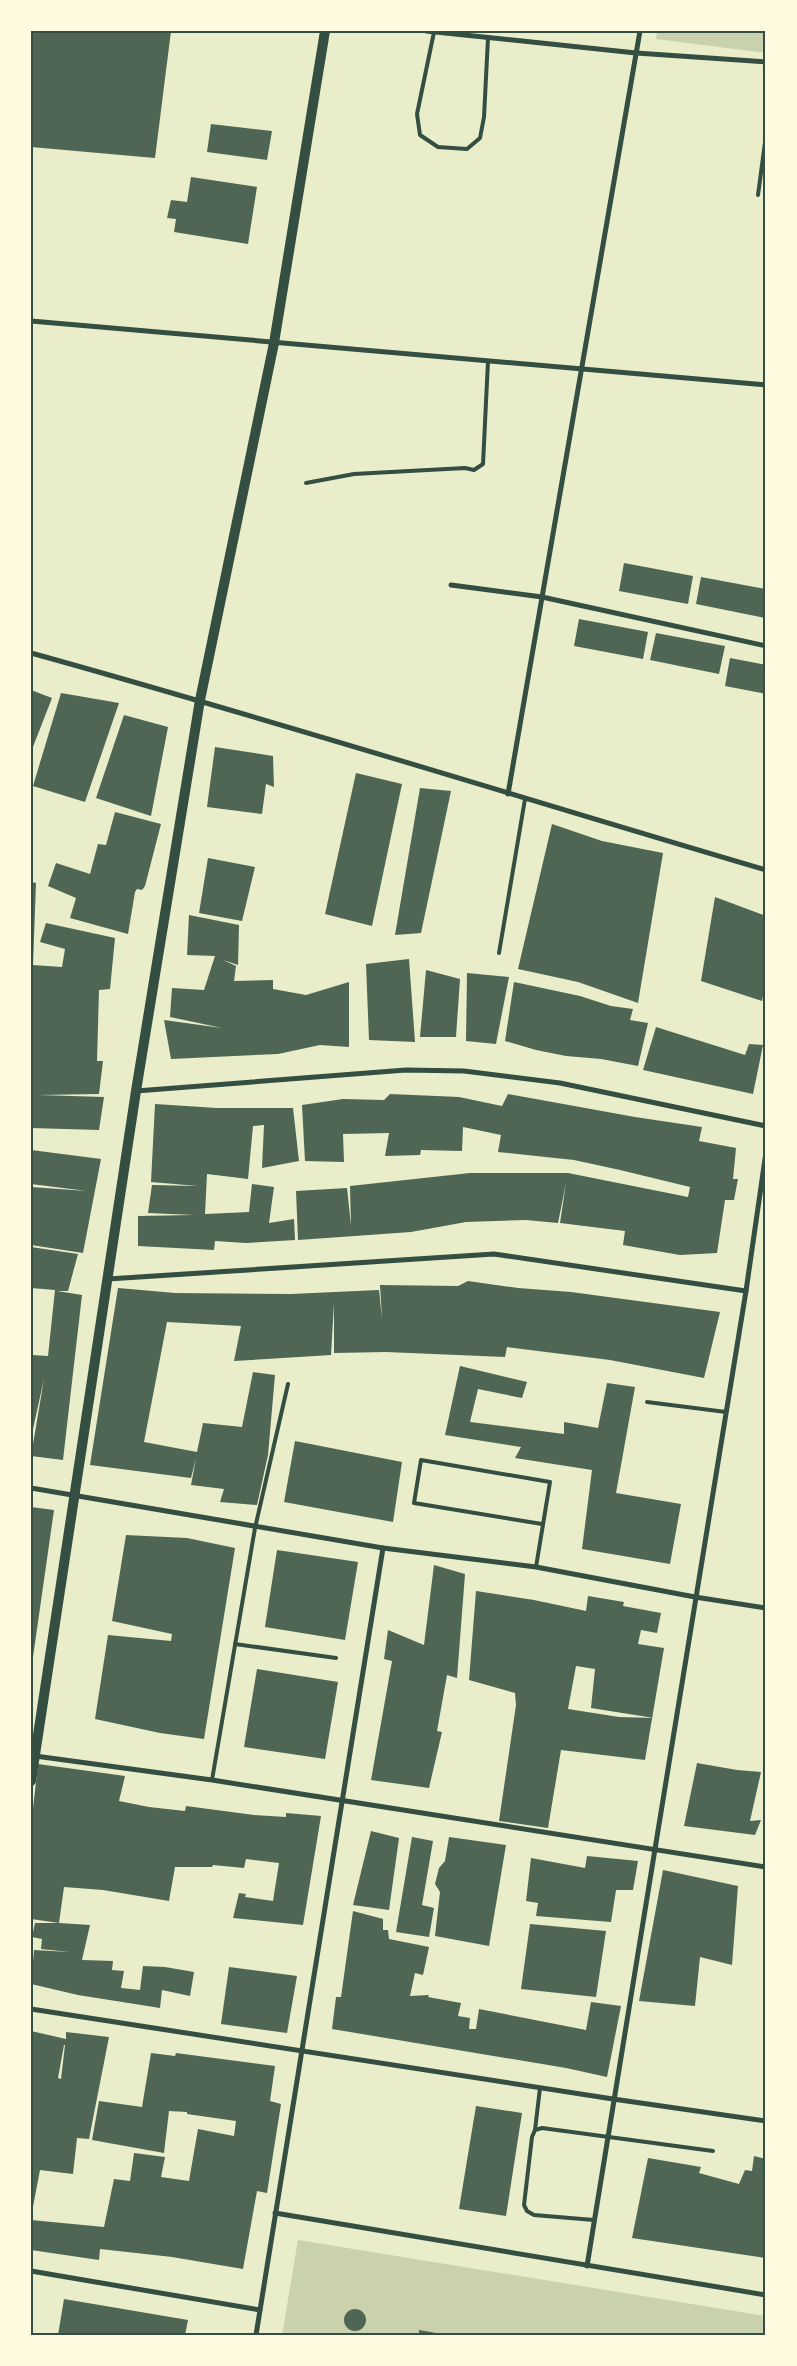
<svg xmlns="http://www.w3.org/2000/svg" width="797" height="2366" font-family="'Playfair Display',serif">
<style>
.green{fill:#cad2ad}
.building{fill:#4f6655;fill-rule:evenodd}
.lines{fill:none;stroke-linecap:round;stroke-linejoin:round}
.service{stroke:#344e41;stroke-width:4}
.minor{stroke:#344e41;stroke-width:5}
.secondary{stroke:#344e41;stroke-width:10}
.neatline{fill:none;stroke:#344e41;stroke-width:2}
</style>
<rect width="100%" height="100%" fill="#e9edc9"/>
<g class="green">
<path d="M657,31H766V53L656,39Z"/>
<path d="M298,2240L766,2316V2335H282Z"/>
</g>
<g class="building">
<path d="M31,31H171L155,158L31,147Z"/>
<path d="M211,124L272,131L267,160L207,152Z"/>
<path d="M191,177L257,187L248,244L174,232L176,219L167,218L171,200L187,202Z"/>
<path d="M624,563L693,576L688,604L619,591Z"/>
<path d="M701,577L766,589L765,618L696,604Z"/>
<path d="M579,619L648,632L643,659L574,646Z"/>
<path d="M656,633L725,646L719,674L650,660Z"/>
<path d="M730,658L766,665V694L725,686Z"/>
<path d="M31,690L52,698L31,752Z"/>
<path d="M61,693L119,703L85,802L33,786Z"/>
<path d="M124,715L168,727L151,816L96,798Z"/>
<path d="M215,747L273,756L274,787L266,784L262,814L207,807Z"/>
<path d="M356,773L402,784L372,926L325,914Z"/>
<path d="M420,788L451,791L421,933L395,935Z"/>
<path d="M115,812L161,824L145,886L142,890L137,889L135,892L128,934L70,918L76,898L48,886L56,863L90,874L98,844L106,845Z"/>
<path d="M552,824L602,841L663,853L638,1003L578,982L518,969Z"/>
<path d="M208,858L255,867L242,921L199,913Z"/>
<path d="M31,882L36,883L33,965L62,967L65,949L40,942L46,923L115,938L110,989L99,990L97,1061H103L99,1094L39,1095L104,1097L99,1130L31,1128Z"/>
<path d="M715,897L766,916V982L762,1001L701,981Z"/>
<path d="M189,915L239,925L238,965L223,960L236,966L234,981L273,980V989L306,995L349,982V1047L320,1045L278,1054L171,1059L164,1020L222,1028L170,1017L172,988L204,990L215,956L187,955Z"/>
<path d="M409,959L415,1042L369,1040L366,964Z"/>
<path d="M426,970L460,979L456,1037H420Z"/>
<path d="M467,973L509,977L496,1044L466,1041Z"/>
<path d="M514,982L580,996L611,1006L633,1009L630,1020L648,1023L638,1066L601,1059L566,1056L536,1050L505,1041Z"/>
<path d="M656,1027L745,1055L749,1044L763,1045L753,1094L643,1070Z"/>
<path d="M390,1094L459,1097L502,1106L508,1094L635,1117L702,1127L699,1141L736,1148L733,1179H738L734,1200H725L717,1253L680,1255L623,1245L625,1231L560,1223L566,1183L558,1223L526,1220L466,1222L411,1232L298,1240L296,1191L347,1188L351,1226L350,1186L470,1173H568L688,1197L690,1187L620,1170L574,1160L498,1152L501,1135L463,1127L462,1151L421,1150L420,1155L385,1156L389,1133L343,1134L344,1162L305,1161L302,1105L343,1099L384,1100Z"/>
<path d="M155,1104L217,1108H293L299,1161L262,1168L264,1125L253,1126L248,1179L207,1174L205,1214L249,1212L252,1184L274,1187L269,1223L294,1219L295,1240L246,1243L215,1241L214,1250L138,1246V1216L194,1215L148,1213L152,1185L198,1186L151,1182Z"/>
<path d="M31,1150L101,1159L83,1253L31,1245V1187L87,1191L31,1184Z"/>
<path d="M31,1247L78,1254L68,1291H57L82,1295L63,1460L31,1456L44,1379L31,1438V1355L48,1356L55,1290L31,1288Z"/>
<path d="M468,1281L518,1288L571,1292L720,1312L704,1378L610,1360L507,1347L505,1357L386,1352L334,1353V1303L331,1355L234,1361L241,1326L167,1322L144,1442L197,1452L203,1423L242,1427L253,1372L275,1375L268,1455L257,1505L220,1502L224,1489L191,1485L196,1458L191,1478L90,1465L118,1288L175,1293L291,1294L379,1290L382,1319L380,1285L458,1286Z"/>
<path d="M460,1366L527,1382L522,1398L478,1389L470,1422L564,1434V1422L598,1428L607,1383L635,1387L616,1493L681,1504L670,1564L582,1549L592,1470L515,1458L521,1447L445,1435Z"/>
<path d="M295,1441L402,1462L393,1522L284,1502Z"/>
<path d="M31,1507L54,1510L32,1664H31Z"/>
<path d="M126,1535L187,1538L235,1548L204,1739L160,1733L95,1719L108,1635L171,1641L172,1634L112,1621Z"/>
<path d="M277,1550L358,1562L345,1640L265,1627Z"/>
<path d="M434,1565L465,1574L457,1678L447,1675L437,1731L442,1732L429,1788L371,1780L392,1661L384,1659L388,1630L424,1645Z"/>
<path d="M476,1591L534,1600L586,1611L588,1596L624,1602L623,1606L661,1613L657,1633L641,1630L638,1644L664,1648L645,1760L561,1750L548,1828L499,1821L516,1705L515,1693L469,1680ZM576,1666L595,1669L591,1708L654,1718L619,1717L568,1709Z"/>
<path d="M257,1669L338,1682L325,1759L244,1747Z"/>
<path d="M697,1763L737,1770L761,1772L750,1821L761,1820L755,1835L684,1826Z"/>
<path d="M38,1764L125,1776L119,1801L149,1807L185,1811L186,1806L254,1815L286,1817V1813L321,1816L303,1925L233,1918L239,1893L246,1894L245,1897L273,1901L279,1863L246,1859L244,1868L213,1865L212,1867H175L169,1901L103,1890L64,1887L59,1923L90,1925L82,1960L113,1961L112,1970L124,1971L121,1988L140,1990L143,1966L165,1967L194,1972L190,1996L162,1990L160,2008L78,1995L31,1984L34,1950L70,1952L41,1949L42,1939L32,1937L35,1923H59L31,1919V1826Z"/>
<path d="M371,1831L399,1838L389,1910L353,1905Z"/>
<path d="M412,1837L433,1841L422,1905L434,1908L429,1937L396,1932Z"/>
<path d="M449,1837L506,1845L489,1946L435,1936L440,1892L435,1884L439,1868L445,1861Z"/>
<path d="M587,1856L638,1861L633,1890H616L611,1922L536,1916L538,1903L526,1901L531,1858L585,1868Z"/>
<path d="M663,1870L738,1886L732,1965L700,1957L695,2006L639,2001Z"/>
<path d="M353,1911L383,1919V1930H388L389,1939L429,1947L423,1975L415,1973L410,1996L429,1995L428,1997L461,2003L458,2016L470,2018L469,2029H476L479,2009L586,2030L591,2002L621,2006L607,2077L566,2068L332,2029L336,1997H341Z"/>
<path d="M530,1924L606,1931L596,1997L521,1989Z"/>
<path d="M229,1967L297,1976L287,2033L221,2024Z"/>
<path d="M31,2031L66,2039V2032L109,2037L89,2139L77,2138L73,2174L40,2170L32,2212ZM64,2045H65L61,2079L58,2078Z"/>
<path d="M151,2053L175,2056L176,2053L275,2066L270,2101L281,2104L275,2142L267,2193L257,2191L243,2269L172,2257L100,2249L99,2260L31,2250V2220L104,2227L114,2179L130,2181L134,2153L165,2157L161,2177L189,2181L198,2129L234,2136L236,2121L187,2114V2112L169,2111L164,2153L92,2140L99,2101L142,2107Z"/>
<path d="M476,2106L522,2113L506,2216L459,2209Z"/>
<path d="M754,2156L766,2159V2258L632,2238L648,2158L701,2167L699,2173L739,2184L745,2170L752,2171Z"/>
<path d="M64,2299L188,2320L185,2335H58Z"/>
<circle cx="355" cy="2320" r="11"/>
<path d="M419,2330L442,2334V2335H419Z"/>
</g>
<g class="lines">
<g class="service">
<path d="M434,32L417,114L420,135L438,147L467,149L480,138L484,117L488,38"/>
<path d="M758,195L766,135"/>
<path d="M306,483L354,474L465,468L474,470L483,464L488,361"/>
<path d="M499,953L525,799"/>
<path d="M647,1402L726,1412"/>
<path d="M536,1567L550,1482L421,1460L414,1503L542,1524"/>
<path d="M235,1644L336,1658"/>
<path d="M212,1780L255,1528L288,1384"/>
<path d="M535,2130L540,2088"/>
<path d="M594,2220L534,2215L527,2211L524,2205L532,2137L535,2130L542,2128L713,2151"/>
</g>
<g class="minor">
<path d="M426,31L636,53L766,62"/>
<path d="M31,321L766,385"/>
<path d="M451,585L542,597L766,646"/>
<path d="M31,653C277,721 521,798 766,870"/>
<path d="M508,794L640,31"/>
<path d="M136,1091L406,1070L464,1071L560,1083L766,1126"/>
<path d="M108,1279L494,1254L746,1291"/>
<path d="M31,1488L383,1548L536,1567L695,1597L766,1608"/>
<path d="M35,1756L212,1780L766,1867"/>
<path d="M31,2009L613,2099L766,2121"/>
<path d="M275,2213L766,2295"/>
<path d="M587,2266L746,1291L766,1152"/>
<path d="M31,2271L260,2310"/>
<path d="M256,2335L383,1548"/>
</g>
<path class="secondary" d="M31,1781L136,1091L200,700L274,343L325,31"/>
</g>
<rect width="797" height="2366" fill="none" stroke="#fefae0" stroke-width="65"/>
<rect x="32" y="32" width="732" height="2302" class="neatline"/>
</svg>
